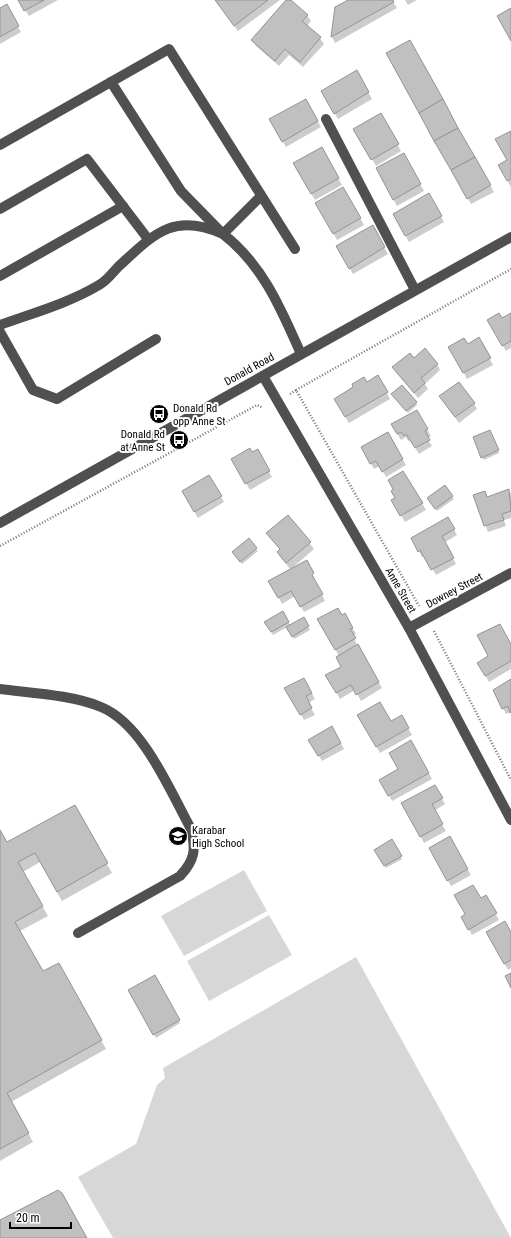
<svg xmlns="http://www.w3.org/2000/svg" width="511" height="1238" font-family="'Roboto Condensed',sans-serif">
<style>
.green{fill:#d7d7d7}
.shadow{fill:#0003}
.building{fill:#c0c0c0;stroke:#949494}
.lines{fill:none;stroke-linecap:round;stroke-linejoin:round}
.path{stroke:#727272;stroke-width:2.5;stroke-dasharray:1 2;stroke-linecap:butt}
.minor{stroke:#505050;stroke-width:10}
.labels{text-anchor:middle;stroke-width:4;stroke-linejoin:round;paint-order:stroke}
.street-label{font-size:11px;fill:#000;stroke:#fff}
.poi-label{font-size:11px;fill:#000;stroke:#fff;text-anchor:start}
</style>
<rect width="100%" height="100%" fill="#fff"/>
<g class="green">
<path d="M244,870L267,911L184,956L161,916Z"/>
<path d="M269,915L292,955L209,1001L187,961Z"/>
<path d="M356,957L511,1238H113L78,1177L136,1144L157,1085L165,1078L163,1068Z"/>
</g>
<g class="shadow">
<path d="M19,0H58L29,16Z"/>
<path d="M215,0H280L238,31Z"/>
<path d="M288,0H290L307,15L311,21L307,26L320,38L324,44L303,67L289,55L279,66L256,46L253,40Z"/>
<path d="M350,0H392L397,8L335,43L332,37L336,8Z"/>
<path d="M405,0H417L408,5Z"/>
<path d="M6,6L21,32L0,44V9Z"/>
<path d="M410,41L494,192L471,204L388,54Z"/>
<path d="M357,72L372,99L338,119L322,92Z"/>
<path d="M305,100L321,127L286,147L271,120Z"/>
<path d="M381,114L401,151L376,166L355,129Z"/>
<path d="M511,132V187L499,166L508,160Z"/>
<path d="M321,148L342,185L315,200L294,163Z"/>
<path d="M403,154L424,191L397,206L377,169Z"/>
<path d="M343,188L364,225L337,240L317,203Z"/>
<path d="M429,195L444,222L409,242L394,214Z"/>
<path d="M372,227L388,254L353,274L338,247Z"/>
<path d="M511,314V348L506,351L488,320L502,319Z"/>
<path d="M479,339L493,365L467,379L450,347L467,345Z"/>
<path d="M414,359L437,364L440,370L425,384L428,389L418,398L394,367Z"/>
<path d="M378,377L390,399L349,423L335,399Z"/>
<path d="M440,396L474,403L477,409L459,423Z"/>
<path d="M394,397L416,402L417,405L408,413Z"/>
<path d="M416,411L431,436L427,438L432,446L419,454L411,440L408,441L406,437L401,440L392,425Z"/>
<path d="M387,433L406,465L386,477L380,466L374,469L362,448Z"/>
<path d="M491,434L499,453L484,460L482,457Z"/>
<path d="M257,451L272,477L250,490L232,459Z"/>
<path d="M403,472L426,510L405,522L393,501L397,499Z"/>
<path d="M209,476L224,502L198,518L183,491Z"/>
<path d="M509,491L511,494V518L504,520L506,526L488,532L475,496L485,492L488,498Z"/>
<path d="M452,496L454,499L437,511L430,501Z"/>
<path d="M288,516L314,549L291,569L306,561L325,601L304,612L295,596L282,604L270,581L291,570L281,558L278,552L281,550L268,533Z"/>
<path d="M448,518L457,535L444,543L456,564L436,575L425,556L422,557L412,538Z"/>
<path d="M256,549L258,551L242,564L233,553Z"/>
<path d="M283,612L290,625L303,618L310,630L294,639L287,627L273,635L266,622Z"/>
<path d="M345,614L356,634L353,635L357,645L382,688L361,701L355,690L340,699L327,676L342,667L339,656L319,619Z"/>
<path d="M511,646V669L489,682L478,663Z"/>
<path d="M304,679L315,699L308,703L315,715L304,720L285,688Z"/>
<path d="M511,680V712L506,714L503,708Z"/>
<path d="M359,715L390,722L401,716L412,735L380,753Z"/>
<path d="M332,728L344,749L322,761L310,740Z"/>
<path d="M411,742L432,779L392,801L380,780L400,769Z"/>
<path d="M435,786L445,804L434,811L446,831L424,843L403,804Z"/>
<path d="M75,806L112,873L62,901L40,862L23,872L48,916L20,931L43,972L58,964L106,1049L11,1102L33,1142L0,1161V831L7,844Z"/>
<path d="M449,838L471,875L451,886L430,849Z"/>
<path d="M392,841L402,859L386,868L376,850Z"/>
<path d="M486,896L499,920L472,935L462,917Z"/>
<path d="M487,932L511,934V968L508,970Z"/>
<path d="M155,977L180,1023L156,1038L130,990Z"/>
</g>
<g class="building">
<path d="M18,0H44L24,11Z"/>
<path d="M215,0H268L234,26Z"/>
<path d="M286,0H291L308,15L302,21L321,37L300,62L285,49L275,61L251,40Z"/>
<path d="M348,0H393L394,2L331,37L335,7Z"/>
<path d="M7,4L19,26L0,37V8Z"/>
<path d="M511,8V41L497,16Z"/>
<path d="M410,40L443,99L419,113L386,53Z"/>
<path d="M357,70L369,92L334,114L321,91Z"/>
<path d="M306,99L318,121L282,142L269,119Z"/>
<path d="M443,99L458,128L434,141L419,113Z"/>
<path d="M381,113L399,144L371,160L353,129Z"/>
<path d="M458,128L475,157L451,170L434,141Z"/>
<path d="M511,131V179L507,181L498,165L507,160L495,139Z"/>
<path d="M322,147L339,178L311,194L293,163Z"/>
<path d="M404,153L421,184L393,200L376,168Z"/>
<path d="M475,157L491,185L467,199L451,170Z"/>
<path d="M343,187L361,218L333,234L315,203Z"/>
<path d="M429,193L442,216L405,236L393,214Z"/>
<path d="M373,225L385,247L349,269L336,246Z"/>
<path d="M499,313L502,318L511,313V341L502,346L487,320Z"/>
<path d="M479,337L491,358L463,373L448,347L464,338L468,344Z"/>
<path d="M425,348L438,364L421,378L425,383L414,393L392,367L410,353L414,358Z"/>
<path d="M378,375L388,392L345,417L334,399L353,387L352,384L364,377L367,382Z"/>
<path d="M459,382L475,403L455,417L439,396Z"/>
<path d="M402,385L417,402L406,411L391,394Z"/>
<path d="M417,410L428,429L425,431L430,440L415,448L406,434L404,436L401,432L397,434L391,424Z"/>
<path d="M490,430L499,450L481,458L473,437Z"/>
<path d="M388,432L403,459L382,472L376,461L370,464L361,447Z"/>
<path d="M250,448L252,452L258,449L270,471L245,484L231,459Z"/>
<path d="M403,471L423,503L400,516L391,500L395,498L391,491L393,489L388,480Z"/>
<path d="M209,475L222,496L194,512L182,491Z"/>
<path d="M445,485L453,496L435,509L427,498Z"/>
<path d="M509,489L511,511L502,514L504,520L484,526L473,495L485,491L487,497Z"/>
<path d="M288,515L311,542L286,563L277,552L280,549L266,533Z"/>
<path d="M448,517L455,529L442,536L454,558L431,570L420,550L418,552L411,538Z"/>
<path d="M249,538L257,548L240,562L232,552Z"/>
<path d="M307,560L314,573L312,575L323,594L300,607L291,591L278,598L268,581Z"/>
<path d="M338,608L342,615L345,613L353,628L350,629L356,638L335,650L317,619Z"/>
<path d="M283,611L289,622L271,632L264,622Z"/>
<path d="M304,617L309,626L292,637L286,627Z"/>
<path d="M500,624L511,644V661L485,676L477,663L488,656L477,635Z"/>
<path d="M358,644L379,682L356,695L351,685L336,693L325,675L341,667L336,657Z"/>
<path d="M304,678L312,693L306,696L312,708L300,715L284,688Z"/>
<path d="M511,679V712L510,713L508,706L502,709L493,690Z"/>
<path d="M380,702L391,721L402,715L409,728L376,747L357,715Z"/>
<path d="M332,726L341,743L318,756L308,740Z"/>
<path d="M411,740L429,773L388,796L379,780L398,769L389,753Z"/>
<path d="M435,785L443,798L432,804L443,824L420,837L401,803Z"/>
<path d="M75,805L108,863L57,892L35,853L18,862L43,906L15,922L43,971L59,963L102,1040L7,1093L29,1133L0,1149V830L7,842Z"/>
<path d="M450,836L468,869L447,881L429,848Z"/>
<path d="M392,839L402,856L384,866L374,850Z"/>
<path d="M473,885L481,898L486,895L497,913L468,930L461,917L465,914L454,895Z"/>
<path d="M505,921L511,932V960L504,964L486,932Z"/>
<path d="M511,973V988L505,976Z"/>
<path d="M155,975L180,1020L153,1035L128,990Z"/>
<path d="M58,1190L62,1193L87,1238H0V1220Z"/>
</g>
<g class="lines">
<g class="path">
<path d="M296,390L511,269"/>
<path d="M290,394L296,390L419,606"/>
<path d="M0,546L257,405L263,408"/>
<path d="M434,631L511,780"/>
</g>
<g class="minor">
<path d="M111,82L181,191L220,231"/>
<path d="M326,119L415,290"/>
<path d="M0,145L169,49L295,249"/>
<path d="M261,196L223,234C263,265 281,309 301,354"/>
<path d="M0,209L87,159L148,239"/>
<path d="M0,276L123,206"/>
<path d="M0,325C33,313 69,303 99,285C107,281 113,272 119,266C154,234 173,212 223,234"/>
<path d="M0,332L33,390L57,399L156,339"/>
<path d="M263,376L409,628L511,820"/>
<path d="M0,523L511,237"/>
<path d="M409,628L511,573"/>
<path d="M0,689C31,693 73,695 101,707C143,724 170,791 191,829C196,850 195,860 180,876L78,933"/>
</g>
</g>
<defs>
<g id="bus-disc" transform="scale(1)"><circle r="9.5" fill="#000" stroke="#fff"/><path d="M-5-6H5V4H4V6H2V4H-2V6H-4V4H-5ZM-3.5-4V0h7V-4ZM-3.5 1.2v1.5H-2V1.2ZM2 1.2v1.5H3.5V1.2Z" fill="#fff"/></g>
<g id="school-disc" transform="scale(1)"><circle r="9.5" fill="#000" stroke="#fff"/><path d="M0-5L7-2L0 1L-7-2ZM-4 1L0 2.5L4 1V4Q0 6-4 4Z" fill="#fff"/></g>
</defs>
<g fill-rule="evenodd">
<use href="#bus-disc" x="159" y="414"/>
<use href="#bus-disc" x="179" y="440"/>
<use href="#school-disc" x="178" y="836"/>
</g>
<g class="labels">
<g class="street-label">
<text transform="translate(249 369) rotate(-29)" y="4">Donald Road</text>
<text transform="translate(401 590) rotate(60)" y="4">Anne Street</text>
<text transform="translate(454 590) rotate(-28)" y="4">Downey Street</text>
</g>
<g class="poi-label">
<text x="173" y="412">Donald Rd<tspan x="173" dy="13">opp Anne St</tspan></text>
<text x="165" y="438" text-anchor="end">Donald Rd<tspan x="165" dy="13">at Anne St</tspan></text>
<text x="192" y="834">Karabar<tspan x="192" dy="13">High School</tspan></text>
</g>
</g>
<path d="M10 1222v6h61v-6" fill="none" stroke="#000000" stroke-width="2"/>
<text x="16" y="1222" font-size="12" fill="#000000" stroke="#ffffff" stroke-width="3" paint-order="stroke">20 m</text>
</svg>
